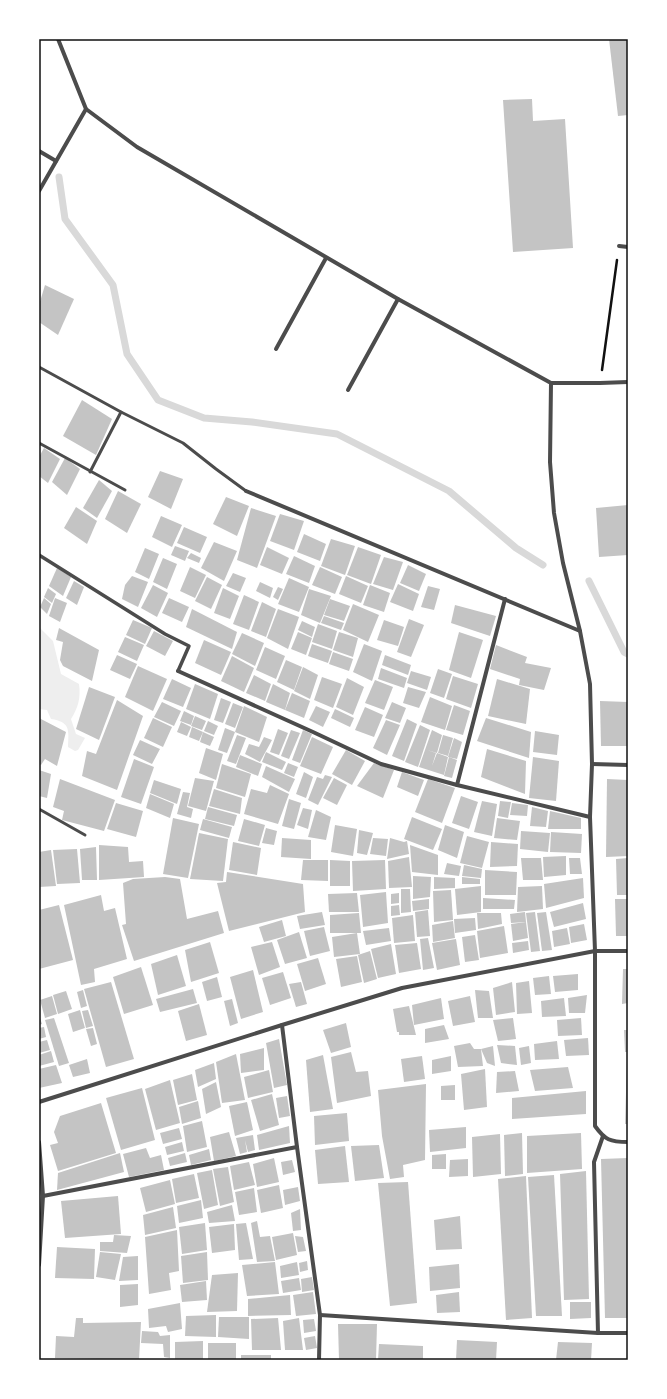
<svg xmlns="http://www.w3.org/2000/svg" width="667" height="1399" font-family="'Zilla Slab',serif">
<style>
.green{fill:#eee}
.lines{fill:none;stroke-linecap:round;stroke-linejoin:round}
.stream{stroke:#d9d9d9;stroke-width:7}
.building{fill:#c4c4c4}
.path{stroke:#111;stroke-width:2.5}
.service{stroke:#4c4c4c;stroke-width:3}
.pedestrian{stroke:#4c4c4c;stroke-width:3.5}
.minor{stroke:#4c4c4c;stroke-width:4}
.neatline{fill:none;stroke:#111;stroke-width:1.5}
</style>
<rect width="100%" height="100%" fill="#fff"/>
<path class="green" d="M39,627L53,641L61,674L79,684C81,698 78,708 71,719L76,734L85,738L78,750L75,751L68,747C69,729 70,722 51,719L47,710L39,709Z"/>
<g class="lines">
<g class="stream">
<path d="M59,177L65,219L113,285L127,354L158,400L204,418L252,422L337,434L449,491L516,548L543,565"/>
<path d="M589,581L624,652L628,654"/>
</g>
</g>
<g class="building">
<path d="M609,39H628V115L618,116Z"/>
<path d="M532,99L533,121L565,119L573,248L513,252L503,100Z"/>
<path d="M45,285L74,299L58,335L39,322V305Z"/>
<path d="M82,400L112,419L96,455L63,436Z"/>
<path d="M44,448L60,459L48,483L39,476V457Z"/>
<path d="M65,458L80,469L67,495L52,482Z"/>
<path d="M160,471L183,479L171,509L148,497Z"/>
<path d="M99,480L112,491L97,518L83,508Z"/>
<path d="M118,491L141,504L127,533L105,519Z"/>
<path d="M226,497L249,506L237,536L213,524Z"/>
<path d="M628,505V555L599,557L596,508Z"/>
<path d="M76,507L97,521L87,544L64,528Z"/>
<path d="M251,508L276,516L257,568L237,560Z"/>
<path d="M280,514L304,521L294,550L270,541Z"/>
<path d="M161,516L182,525L172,547L152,537Z"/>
<path d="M184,527L207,537L200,553L177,543Z"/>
<path d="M304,534L326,544L320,561L297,552Z"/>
<path d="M331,539L355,546L345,575L321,566Z"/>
<path d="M214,542L237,551L224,581L201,568Z"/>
<path d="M175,546L189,551L185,561L171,555Z"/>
<path d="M267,547L289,558L282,574L260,565Z"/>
<path d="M358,547L381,555L371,584L347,575Z"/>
<path d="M145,548L159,554L149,579L135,572Z"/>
<path d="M191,553L201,558L199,563L187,558Z"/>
<path d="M294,556L315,566L309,583L286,574Z"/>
<path d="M384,557L403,562L393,590L373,584Z"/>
<path d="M163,558L177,564L167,589L153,582Z"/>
<path d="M408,565L426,574L419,591L400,583Z"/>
<path d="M190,567L206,575L195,598L180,591Z"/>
<path d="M320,567L342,577L335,594L312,585Z"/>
<path d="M57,568L71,577L63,596L49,586Z"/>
<path d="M233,573L246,578L240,592L226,586Z"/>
<path d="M132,576L148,582L138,607L122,599L125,585Z"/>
<path d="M346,576L368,586L361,603L339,594Z"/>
<path d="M207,577L222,585L211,609L195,601Z"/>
<path d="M289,578L309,587L299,612L278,604Z"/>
<path d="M74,581L84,587L77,605L66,598Z"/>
<path d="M260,582L273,588L270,598L256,591Z"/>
<path d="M398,584L419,594L413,611L390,602Z"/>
<path d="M153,585L168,593L157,617L141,608Z"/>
<path d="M370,585L390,593L384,612L363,605Z"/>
<path d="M428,586L440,589L434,610L421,607Z"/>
<path d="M278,587L283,589L278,600L273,597Z"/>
<path d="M48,588L56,594L52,603L44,597Z"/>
<path d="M223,588L239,596L230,619L214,613Z"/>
<path d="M309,589L331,596L320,623L301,615Z"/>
<path d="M244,595L259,602L249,630L233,624Z"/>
<path d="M44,598L51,604L47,614L40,607Z"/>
<path d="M55,598L67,603L60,622L49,616Z"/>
<path d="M169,598L189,607L182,622L162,613Z"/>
<path d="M330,599L350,606L344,621L324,615Z"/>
<path d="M262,602L276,609L266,637L251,631Z"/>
<path d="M353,604L379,615L368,642L343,630Z"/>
<path d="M455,605L496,616L490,636L451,623Z"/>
<path d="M192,609L237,632L232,649L186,627Z"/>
<path d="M278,609L299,617L288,649L267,638Z"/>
<path d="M324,616L344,623L341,630L321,623Z"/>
<path d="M409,619L424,625L411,657L397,652Z"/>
<path d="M133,620L152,628L145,644L126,635Z"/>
<path d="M384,620L404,627L398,646L377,640Z"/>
<path d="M302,621L315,627L312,637L298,630Z"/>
<path d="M318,624L337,631L332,649L312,642Z"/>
<path d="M59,628L99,650L92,681L63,666L60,660L63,642L56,640Z"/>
<path d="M154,631L173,641L165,656L146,646Z"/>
<path d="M298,632L312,638L306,655L291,649Z"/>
<path d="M339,632L358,638L353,657L333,650Z"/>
<path d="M459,632L483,640L471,678L449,670Z"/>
<path d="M242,633L264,643L255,666L232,654Z"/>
<path d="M125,637L144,645L137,661L118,652Z"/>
<path d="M204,640L231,652L221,675L195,663Z"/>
<path d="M312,644L332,651L328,663L308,656Z"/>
<path d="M364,644L382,651L372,681L353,672Z"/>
<path d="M496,645L527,657L525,663L551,668L544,690L519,685L520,679L490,669Z"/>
<path d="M265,647L285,656L276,679L256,670Z"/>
<path d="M333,652L353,659L349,671L329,664Z"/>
<path d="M117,655L137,664L130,679L110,670Z"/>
<path d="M385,655L411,665L408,675L382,665Z"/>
<path d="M232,656L254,668L244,692L221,681Z"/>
<path d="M286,660L302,667L294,690L277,682Z"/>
<path d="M138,666L167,679L153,711L125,697Z"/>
<path d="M303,667L318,675L310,699L294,691Z"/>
<path d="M381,668L407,678L404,688L378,679Z"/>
<path d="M438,669L452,674L444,698L430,693Z"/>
<path d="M411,671L431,677L427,690L407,683Z"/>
<path d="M254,675L271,684L265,701L246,693Z"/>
<path d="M453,676L478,684L471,708L446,699Z"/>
<path d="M322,677L342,684L333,708L314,700Z"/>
<path d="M347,678L364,687L353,715L336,707Z"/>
<path d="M172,679L191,688L183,707L163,699Z"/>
<path d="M497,679L530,689L526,724L488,716Z"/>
<path d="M375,680L393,687L384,710L365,703Z"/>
<path d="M195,684L218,694L210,719L186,709Z"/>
<path d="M273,684L290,693L285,710L266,702Z"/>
<path d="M89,687L115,697L99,740L76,729Z"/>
<path d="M408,687L426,692L419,708L403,703Z"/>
<path d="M292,693L310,701L304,718L285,710Z"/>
<path d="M430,697L452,706L445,730L421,722Z"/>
<path d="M221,698L231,702L223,723L214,720Z"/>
<path d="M117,700L143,716L117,790L82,776L87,751L96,754Z"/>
<path d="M600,701L628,702V746H601Z"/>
<path d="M162,702L181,711L174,726L154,717Z"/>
<path d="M392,702L406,708L400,723L385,718Z"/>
<path d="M233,703L243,707L235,728L225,724Z"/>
<path d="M454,705L470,711L463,735L446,730Z"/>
<path d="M244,706L267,717L259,742L235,732Z"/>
<path d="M316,706L330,712L323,727L309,720Z"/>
<path d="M365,707L383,715L374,737L355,730Z"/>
<path d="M335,709L354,718L350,727L331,718Z"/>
<path d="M184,711L194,716L191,725L180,721Z"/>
<path d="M195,716L206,721L202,730L191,726Z"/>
<path d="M39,718L66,732L57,766L45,759L41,765L39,764Z"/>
<path d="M153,718L172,727L163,747L144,738Z"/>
<path d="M486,718L531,732L529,758L477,741Z"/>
<path d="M407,719L417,724L404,761L392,756Z"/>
<path d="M386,720L400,725L387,755L373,748Z"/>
<path d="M208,721L218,726L214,735L204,731Z"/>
<path d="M181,722L191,727L187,736L177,732Z"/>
<path d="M420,725L430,730L418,767L405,762Z"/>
<path d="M192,727L203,732L199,741L189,737Z"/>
<path d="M225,728L235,732L227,753L218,750Z"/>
<path d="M278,729L288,733L279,755L270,752Z"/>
<path d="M291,730L300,733L289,759L281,756Z"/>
<path d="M303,730L312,734L300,763L292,760Z"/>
<path d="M432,730L442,735L437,753L427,750L436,753L432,766L437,753L448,757L444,775L419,767Z"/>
<path d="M535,731L559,735L557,755L533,752Z"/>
<path d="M203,732L214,737L210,746L200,742Z"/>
<path d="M237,735L246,738L236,764L227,761Z"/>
<path d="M443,735L453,738L448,756L438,753Z"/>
<path d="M264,737L272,740L260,762L245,754L249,744L259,747Z"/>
<path d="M312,737L333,747L321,774L300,766Z"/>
<path d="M454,738L462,742L457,759L448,757Z"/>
<path d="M140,740L160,749L152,764L133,755Z"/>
<path d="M206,748L223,754L216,780L199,773Z"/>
<path d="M487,749L526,761L525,794L481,777Z"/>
<path d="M346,750L365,761L352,785L332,774Z"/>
<path d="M266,752L286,762L282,770L262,762Z"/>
<path d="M240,755L262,764L258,776L236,767Z"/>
<path d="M449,757L457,760L452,778L444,776Z"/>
<path d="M533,757L559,761L556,801L529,798Z"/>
<path d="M134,759L154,767L141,804L121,797Z"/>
<path d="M288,763L298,767L294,777L284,773Z"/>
<path d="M374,763L394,770L383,798L357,786Z"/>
<path d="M222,764L251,774L245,797L216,788Z"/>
<path d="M266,766L295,779L289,792L262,777Z"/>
<path d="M39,770L51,774L47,798L39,796Z"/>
<path d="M304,772L313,777L306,798L296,794Z"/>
<path d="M402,772L424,780L418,796L397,787Z"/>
<path d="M325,775L332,777L318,805L308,800L317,777L323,779Z"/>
<path d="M195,778L214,781L206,811L188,806Z"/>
<path d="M334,778L347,785L337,805L323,798Z"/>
<path d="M60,779L115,800L104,831L62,820L64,811L53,807Z"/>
<path d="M428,779L455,788L442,823L415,812Z"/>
<path d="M607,779L628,780V856L606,857Z"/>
<path d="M154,780L181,789L177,804L150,793Z"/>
<path d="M270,785L289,794L278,824L244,814L251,789L267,793Z"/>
<path d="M214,789L242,798L240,814L209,806Z"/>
<path d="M183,792L190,793L187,807L193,809L191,818L177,814Z"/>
<path d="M150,794L174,804L170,818L146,808Z"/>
<path d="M461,796L478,802L469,829L452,823Z"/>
<path d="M289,799L301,803L294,829L282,826Z"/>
<path d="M482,801L497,804L492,836L474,832Z"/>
<path d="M500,801L511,802L508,818L498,816Z"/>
<path d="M116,803L143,811L136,837L107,829Z"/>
<path d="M512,803L528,805L527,816L510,815Z"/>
<path d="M208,807L237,815L234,826L205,819Z"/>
<path d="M532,807L548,811L546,827L530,826Z"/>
<path d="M303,808L312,810L308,829L297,825Z"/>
<path d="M316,810L331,817L326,840L308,837Z"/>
<path d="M550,811L581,818V829H548Z"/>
<path d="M412,817L442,829L433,850L404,839Z"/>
<path d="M173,818L199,824L188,878L163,874Z"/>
<path d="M497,818L520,821L517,840L494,838Z"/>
<path d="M203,819L232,827L229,838L200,830Z"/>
<path d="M244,819L265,825L259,846L238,841Z"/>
<path d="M335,825L357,829L353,856L331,852Z"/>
<path d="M445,825L464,832L457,858L438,850Z"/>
<path d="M266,828L277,831L274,845L262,843Z"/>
<path d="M359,830L373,833L367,855L357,853Z"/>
<path d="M521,831L550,833L548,852L520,849Z"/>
<path d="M551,832L582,834L581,853L550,852Z"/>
<path d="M199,833L228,839L223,881L190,879Z"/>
<path d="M467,836L489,842L482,868L460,863Z"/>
<path d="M282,838L311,840V859L281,857Z"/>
<path d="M373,838L388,839L386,856L370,854Z"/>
<path d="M390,838L404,842L407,841L409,854L387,859Z"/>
<path d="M233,842L261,848L257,875L229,870Z"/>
<path d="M491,842L518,844L517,866L490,867Z"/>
<path d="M99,845L128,847L129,862L143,861L144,877L99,880Z"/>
<path d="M410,845L438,855V875L412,872Z"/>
<path d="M96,847L97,880H82L80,849Z"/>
<path d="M77,849L80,883L57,884L53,850Z"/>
<path d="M51,850L56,886L39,887V852Z"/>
<path d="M566,856V875L544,877L543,857Z"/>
<path d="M409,857L412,887L389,888L388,861Z"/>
<path d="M521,858H541L543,880H523Z"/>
<path d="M569,858H580L582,874H570Z"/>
<path d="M628,858V895H617L616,859Z"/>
<path d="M303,860H328V881L301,880Z"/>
<path d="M330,860L350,861V886H330Z"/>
<path d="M385,860L386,889L353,891L352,861Z"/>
<path d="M447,863L461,866L459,876L444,874Z"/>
<path d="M464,865L482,869L481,878L462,876Z"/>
<path d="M485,870L517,872L516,895H485Z"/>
<path d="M227,872L303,884L305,912L229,931L217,883L226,882Z"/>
<path d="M413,876L431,877L430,897L413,899Z"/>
<path d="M165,877L180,879L187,919L218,911L224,933L134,961L122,925L126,924L123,883L133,879Z"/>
<path d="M434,877L455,878V888L434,889Z"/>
<path d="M462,877L480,879V884H462Z"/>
<path d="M583,878L584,898L546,908L544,884Z"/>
<path d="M481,886V912L457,915L455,889Z"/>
<path d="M542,886L543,909L517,912L518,887Z"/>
<path d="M401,889H410L411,912L401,913Z"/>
<path d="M451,890L453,920L434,922L433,891Z"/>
<path d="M386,892L388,923L363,927L360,895Z"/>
<path d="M357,893L359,912H329L328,894Z"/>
<path d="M399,893V903L391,904V894Z"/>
<path d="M101,895L104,911L115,908L127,959L94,969L95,982L81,985L64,905Z"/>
<path d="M483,898L515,900L514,909H483Z"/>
<path d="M429,899V909L413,911L412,901Z"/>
<path d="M615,899H628V936H616Z"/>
<path d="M583,903L586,919L554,927L550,912Z"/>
<path d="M59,905L73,960L39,969V910Z"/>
<path d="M399,905L400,915L391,916V906Z"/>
<path d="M428,910L430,936L417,937L415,912Z"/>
<path d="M322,912L325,925L300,929L297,916Z"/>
<path d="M525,912L526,922L511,923L510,914Z"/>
<path d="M535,912L540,951L531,952L526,913Z"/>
<path d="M546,912L552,950L542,951L537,913Z"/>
<path d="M359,913L361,933H330V915Z"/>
<path d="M477,913H501L502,924L478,929Z"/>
<path d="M413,915L415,941L394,943L392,918Z"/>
<path d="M475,918L476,930L455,933L454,919Z"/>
<path d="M282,920L286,936L264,942L259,927Z"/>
<path d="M453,921L455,938L433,942L432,925Z"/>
<path d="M526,922L528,938L513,941L511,924Z"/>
<path d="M584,924L587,940L571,943L569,927Z"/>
<path d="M504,926L508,953L480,958L477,931Z"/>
<path d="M324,927L330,951L310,956L304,931Z"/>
<path d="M389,928L391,941L366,945L363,931Z"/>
<path d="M567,928L570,944L554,947L552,931Z"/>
<path d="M299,932L307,958L285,964L277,940Z"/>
<path d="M357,933L360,954L334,957L332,937Z"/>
<path d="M475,935L479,960L465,962L462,937Z"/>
<path d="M428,938L434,968L423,970L420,939Z"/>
<path d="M456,939L460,965L437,970L432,943Z"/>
<path d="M528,941L529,950L513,953L512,943Z"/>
<path d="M210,942L219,973L191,982L185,950Z"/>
<path d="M272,942L280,967L259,975L251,947Z"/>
<path d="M417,943L421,969L399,973L395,945Z"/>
<path d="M391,944L396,974L378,978L371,949Z"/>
<path d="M370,951L377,979L364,983L358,955Z"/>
<path d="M177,955L186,986L158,995L151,964Z"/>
<path d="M357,956L362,982L341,987L336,959Z"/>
<path d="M318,958L326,984L305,991L297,964Z"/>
<path d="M141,967L153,1005L124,1014L113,977Z"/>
<path d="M623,969H628V1003L622,1004Z"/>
<path d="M253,970L263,1012L241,1019L230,977Z"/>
<path d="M283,972L291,998L270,1005L262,978Z"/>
<path d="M578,974V990L555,992L553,976Z"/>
<path d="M549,976L551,994L535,995L533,978Z"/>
<path d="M217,977L222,997L207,1001L202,982Z"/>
<path d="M529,981L532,1013L517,1014L516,983Z"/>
<path d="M111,982L134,1059L106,1067L84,989Z"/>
<path d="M301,982L307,1004L296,1007L289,984Z"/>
<path d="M512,982L515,1012L496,1015L493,988Z"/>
<path d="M193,989L197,1003L160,1012L156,999Z"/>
<path d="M83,990L87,1006L81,1008L77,992Z"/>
<path d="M475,990L489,991L493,1018H478Z"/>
<path d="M66,991L72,1009L58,1014L53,995Z"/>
<path d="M587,995L585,1013H569L568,998Z"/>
<path d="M52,996L57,1014L45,1018L40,1000Z"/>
<path d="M470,996L475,1022L453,1026L448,1001Z"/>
<path d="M441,998L444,1019L414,1025L412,1005Z"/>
<path d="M564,998L566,1016L542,1017L541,1001Z"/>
<path d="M232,999L238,1023L230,1026L224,1001Z"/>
<path d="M199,1004L207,1035L186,1041L178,1011Z"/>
<path d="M409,1006L416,1035H399V1032H397L393,1009Z"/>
<path d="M80,1010L85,1028L73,1032L68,1014Z"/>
<path d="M88,1010L93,1026L86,1028L82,1011Z"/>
<path d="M39,1015L42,1024L39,1025Z"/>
<path d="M54,1018L69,1063L59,1066L45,1020Z"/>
<path d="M513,1018L516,1039L498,1041L493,1020Z"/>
<path d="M581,1018L582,1035L558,1036L557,1020Z"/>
<path d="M346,1023L351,1047L331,1053L323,1030Z"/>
<path d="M444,1025L449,1039L425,1043V1029Z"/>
<path d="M44,1027L46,1037L39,1039V1028Z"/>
<path d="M93,1028L97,1044L91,1046L86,1029Z"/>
<path d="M624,1030H628V1052H625Z"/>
<path d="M588,1038L589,1055L566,1056L564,1040Z"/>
<path d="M279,1039L287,1085L274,1088L266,1043Z"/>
<path d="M47,1040L50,1050L39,1053V1042Z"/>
<path d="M557,1041L559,1059L535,1060L534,1044Z"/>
<path d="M470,1043L474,1049H481L483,1066L458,1067L454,1046Z"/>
<path d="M497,1045L515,1046L517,1065L501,1063Z"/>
<path d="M493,1046L495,1066L487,1063L481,1049Z"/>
<path d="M529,1046L531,1063L521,1065L519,1048Z"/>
<path d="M264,1048V1070L241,1073L240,1054Z"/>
<path d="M51,1051L54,1062L39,1066V1055Z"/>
<path d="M351,1052L356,1072L368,1071L371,1096L337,1103L331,1057Z"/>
<path d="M236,1054L245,1100L222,1103L216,1062Z"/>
<path d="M323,1055L333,1109L310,1112L306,1060Z"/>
<path d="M422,1056L425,1079L404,1082L401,1059Z"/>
<path d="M451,1056V1071L432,1074V1060Z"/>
<path d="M87,1059L90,1073L73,1077L69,1065Z"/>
<path d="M627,1060H628V1124H625Z"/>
<path d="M214,1063L216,1079L198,1087L195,1070Z"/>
<path d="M56,1065L62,1083L39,1088V1069Z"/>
<path d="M568,1067L573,1088L535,1091L530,1070Z"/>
<path d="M485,1069L487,1107L464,1110L461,1074Z"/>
<path d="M269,1070L273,1092L248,1098L244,1077Z"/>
<path d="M515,1071L519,1091L496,1093L497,1072Z"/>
<path d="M192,1074L197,1100L178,1105L173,1080Z"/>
<path d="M170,1080L180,1123L156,1130L145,1089Z"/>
<path d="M216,1082L221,1107L206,1114L202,1089Z"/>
<path d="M426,1084L425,1160L403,1165L404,1177L390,1179L382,1136L378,1090Z"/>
<path d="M455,1085V1100H441V1086Z"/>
<path d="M142,1088L155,1140L121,1150L106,1098Z"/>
<path d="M586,1091V1114L512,1119V1098Z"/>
<path d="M272,1094L279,1125L260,1131L251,1100Z"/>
<path d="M287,1096L290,1116L279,1118L276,1098Z"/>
<path d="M198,1101L201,1118L182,1124L179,1107Z"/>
<path d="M247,1102L253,1130L235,1136L229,1106Z"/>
<path d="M101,1103L116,1153L58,1171L50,1145L58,1143L54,1132L60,1116Z"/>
<path d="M347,1113L349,1141L315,1145L314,1116Z"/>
<path d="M202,1121L207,1147L187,1152L183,1126Z"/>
<path d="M289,1126L290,1143L259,1150L257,1135Z"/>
<path d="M466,1127V1148L430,1152L429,1130Z"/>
<path d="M179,1128L182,1139L163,1144L160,1133Z"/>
<path d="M229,1132L236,1156L214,1161L210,1137Z"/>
<path d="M522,1133L523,1174L505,1176L504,1135Z"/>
<path d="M581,1133L582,1169L527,1173V1136Z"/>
<path d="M500,1134L501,1174L473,1177L472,1137Z"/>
<path d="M253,1135L255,1150L248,1152L245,1140L247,1152L240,1154L236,1138Z"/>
<path d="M182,1142L184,1151L167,1155L165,1147Z"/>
<path d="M379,1145L384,1178L355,1181L351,1146Z"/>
<path d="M345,1146L349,1182L318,1184L315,1150Z"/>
<path d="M146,1148L150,1158L161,1155L164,1170L129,1177L123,1154Z"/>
<path d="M209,1149L211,1160L191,1165L189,1155Z"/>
<path d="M120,1153L124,1172L57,1190L58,1173Z"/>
<path d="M185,1153L187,1162L170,1166L168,1158Z"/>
<path d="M446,1154V1169H432V1155Z"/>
<path d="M274,1158L279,1182L257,1187L253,1164Z"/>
<path d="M628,1158V1318H605L601,1159Z"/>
<path d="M468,1159V1176L449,1177L450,1160Z"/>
<path d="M292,1160L295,1172L283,1175L281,1162Z"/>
<path d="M249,1162L255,1185L234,1190L230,1166Z"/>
<path d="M228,1167L234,1202L220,1206L213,1169Z"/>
<path d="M212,1170L218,1205L204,1209L197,1173Z"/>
<path d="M586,1171L589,1299L564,1300L560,1174Z"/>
<path d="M194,1174L199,1198L176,1203L172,1179Z"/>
<path d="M554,1175L562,1316H536L528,1177Z"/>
<path d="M526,1176L532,1318L506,1320L498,1179Z"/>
<path d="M170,1180L175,1204L146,1212L140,1188Z"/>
<path d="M408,1182L417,1303L390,1306L378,1183Z"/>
<path d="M279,1185L283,1208L261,1213L257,1190Z"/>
<path d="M298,1187L300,1201L285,1205L283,1190Z"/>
<path d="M254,1188L257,1212L239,1215L235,1192Z"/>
<path d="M118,1196L121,1234L65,1238L61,1201Z"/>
<path d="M201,1200L203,1218L179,1223L177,1206Z"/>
<path d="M232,1205L235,1221L209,1223L207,1212Z"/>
<path d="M173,1207L176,1228L145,1235L143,1215Z"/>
<path d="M300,1209L301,1230L293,1231L291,1213Z"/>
<path d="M460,1216L462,1249L436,1250L434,1220Z"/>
<path d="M257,1221L260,1237L270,1236L275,1261L257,1262L251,1223Z"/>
<path d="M205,1223L207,1250L182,1254L179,1227Z"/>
<path d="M246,1223L253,1259L239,1260L236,1224Z"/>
<path d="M234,1224L235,1250L212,1253L209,1227Z"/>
<path d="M177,1230L179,1271L169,1273L171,1290L149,1294L145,1237Z"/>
<path d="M293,1233L297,1255L276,1260L272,1237Z"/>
<path d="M114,1235L131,1236L127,1253L100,1251V1242H113Z"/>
<path d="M295,1236L303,1237L306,1251L298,1252Z"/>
<path d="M57,1247L95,1249L94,1279L55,1278Z"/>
<path d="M100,1252L121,1254L115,1280L96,1277Z"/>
<path d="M207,1252L208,1280L183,1283L181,1256Z"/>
<path d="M138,1256V1280L119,1281L123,1257Z"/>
<path d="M307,1261L308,1270L300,1272L299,1263Z"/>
<path d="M275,1262L279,1294L247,1296L242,1265Z"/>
<path d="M297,1262L299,1275L281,1278L280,1266Z"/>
<path d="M459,1264L460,1288L430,1291L429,1267Z"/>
<path d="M238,1273L237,1311L207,1312L212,1275Z"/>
<path d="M312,1277L314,1290L302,1292L301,1279Z"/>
<path d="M299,1278L301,1290L283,1293L281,1281Z"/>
<path d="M206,1281L207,1300L182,1302L180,1285Z"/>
<path d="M138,1284V1305L120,1307V1285Z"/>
<path d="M313,1292L316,1314L296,1316L293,1295Z"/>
<path d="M459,1292L460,1312L437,1313L436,1295Z"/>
<path d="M290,1295L291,1315L248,1316V1299Z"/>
<path d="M570,1302H591V1318L570,1319Z"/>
<path d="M180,1303L182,1329L168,1332L166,1326L149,1328L148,1309Z"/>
<path d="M216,1315V1337L185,1336L186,1316Z"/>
<path d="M219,1317H249V1339L218,1337Z"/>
<path d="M76,1318H83V1323L141,1322L139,1360L55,1358L56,1336L74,1337Z"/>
<path d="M278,1318L281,1350H252L251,1319Z"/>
<path d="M299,1318L303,1350H285L283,1321Z"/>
<path d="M314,1319L316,1331L304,1333L303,1320Z"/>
<path d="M338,1324H377L376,1360H339Z"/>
<path d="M142,1331L158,1332L160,1336L170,1335V1358L164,1357L163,1344L141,1343Z"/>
<path d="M315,1336L317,1348L306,1350L304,1338Z"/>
<path d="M457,1340L497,1342L496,1360H456Z"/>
<path d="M203,1341V1360H175V1342Z"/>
<path d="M558,1342L592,1343L591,1360H556Z"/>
<rect x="208" y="1343" width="28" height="17"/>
<path d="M379,1344L423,1346V1360H378Z"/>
<rect x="241" y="1355" width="30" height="5"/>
</g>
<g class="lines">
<path class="path" d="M602,370L617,260"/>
<g class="service">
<path d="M39,367L121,412L183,443L216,469L246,491"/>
<path d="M39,443L125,490"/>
<path d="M90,472L121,412"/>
<path d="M39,809L85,835"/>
</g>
<path class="pedestrian" d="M39,555L165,634L189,646L178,671"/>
<g class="minor">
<path d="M58,39L86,109L137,147L398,299L551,383H600L628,382"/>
<path d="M39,151L56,161"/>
<path d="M39,191L86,109"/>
<path d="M619,246L628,247"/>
<path d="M276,349L326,258"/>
<path d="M551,383L550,462L554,513L563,563L580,631L590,684L592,764L590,817L595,951V1126C605,1140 610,1142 628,1142"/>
<path d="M348,390L398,299"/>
<path d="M246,491L580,631"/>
<path d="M178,671L313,732L381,764L457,785L590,817"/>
<path d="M592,764L628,765"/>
<path d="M457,785L505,599"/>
<path d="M282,1025L297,1147L320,1315L319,1360"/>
<path d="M39,1102L282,1025L402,988L595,951H628"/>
<path d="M39,1142L43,1196L39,1265"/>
<path d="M43,1196L297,1147"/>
<path d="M320,1315L598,1333H628"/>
<path d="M598,1333L594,1162L603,1136"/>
</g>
</g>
<rect width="667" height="1399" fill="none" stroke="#ffffff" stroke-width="80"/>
<rect x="40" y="40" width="587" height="1319" class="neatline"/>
</svg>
